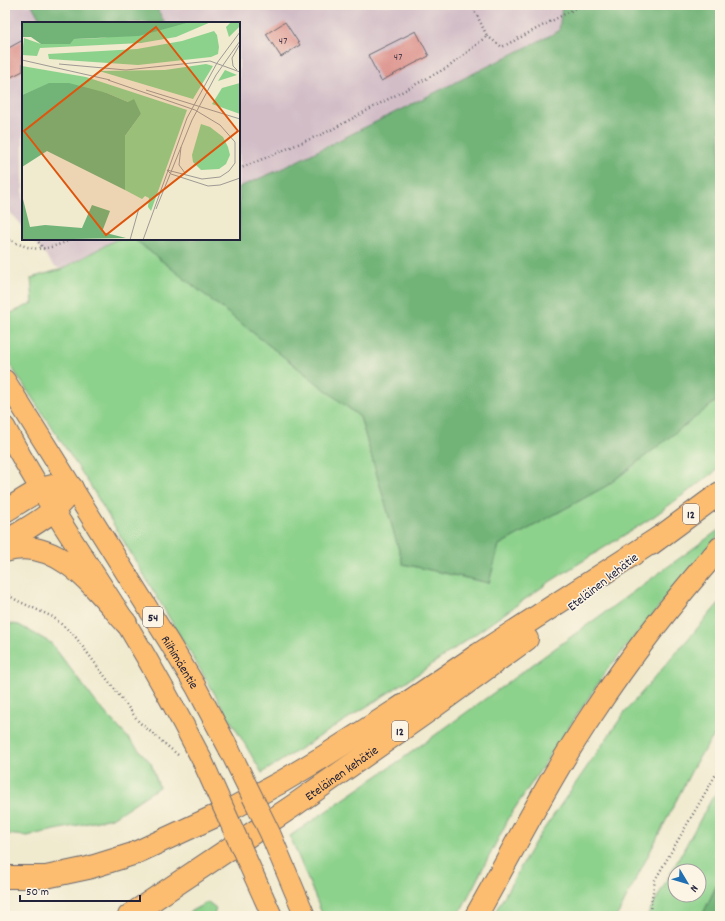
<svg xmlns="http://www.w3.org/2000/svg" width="725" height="921" font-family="Dekko,sans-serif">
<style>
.industrial{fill:#d2bdc7}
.green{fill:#8dd28c;stroke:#587a64;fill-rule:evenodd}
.forest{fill:#72b478;stroke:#4a6b5a}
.building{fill:#dc938d}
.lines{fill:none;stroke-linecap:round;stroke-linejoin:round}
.primary-casing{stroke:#6a686f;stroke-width:22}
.highway-casing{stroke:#6a686f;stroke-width:24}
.path{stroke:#6a686f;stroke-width:2.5;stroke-dasharray:1 3;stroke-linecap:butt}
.primary{stroke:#fcbd6f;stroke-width:20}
.highway{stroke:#fcbd6f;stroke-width:22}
.primary-bridge-casing{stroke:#6a686f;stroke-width:22;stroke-linecap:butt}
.primary-bridge{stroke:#fcbd6f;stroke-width:20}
.labels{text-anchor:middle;stroke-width:3;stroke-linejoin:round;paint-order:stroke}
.number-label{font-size:11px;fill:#503e50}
.shield{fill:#fcf5e5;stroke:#63616e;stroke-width:1}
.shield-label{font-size:12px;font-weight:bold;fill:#22223b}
.street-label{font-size:13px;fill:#22223b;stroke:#fcf5e5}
.inset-road{fill:none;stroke:#9e9a94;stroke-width:1}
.view{fill:#de560e;fill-opacity:0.15;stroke:#de560e;stroke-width:2}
.inset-edge{fill:none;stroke:#22223b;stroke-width:2}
</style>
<rect width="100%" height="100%" fill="#fcf5e5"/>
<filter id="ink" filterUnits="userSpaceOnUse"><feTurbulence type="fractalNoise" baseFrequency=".025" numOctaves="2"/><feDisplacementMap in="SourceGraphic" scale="8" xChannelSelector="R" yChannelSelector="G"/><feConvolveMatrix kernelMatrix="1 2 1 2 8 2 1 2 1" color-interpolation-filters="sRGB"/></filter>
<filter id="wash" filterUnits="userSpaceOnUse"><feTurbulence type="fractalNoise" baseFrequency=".012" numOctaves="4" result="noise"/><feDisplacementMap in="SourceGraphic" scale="16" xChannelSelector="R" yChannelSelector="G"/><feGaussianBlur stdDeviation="0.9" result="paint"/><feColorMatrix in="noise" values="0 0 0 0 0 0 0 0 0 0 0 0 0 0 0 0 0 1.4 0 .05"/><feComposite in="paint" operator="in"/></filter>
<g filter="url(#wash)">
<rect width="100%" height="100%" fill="#f0eacf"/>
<g class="industrial">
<path d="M10,5H32L42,23H23V228L5,206V9Z"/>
<path d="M155,5H562L559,31L277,171L239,187V23H165Z"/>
<path d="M32,239H117L62,269L54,266Z"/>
</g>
<g class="green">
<path d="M117,239H134L360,417L403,564L489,583L499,545L608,485L720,398V468L653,517L551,581L421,672L262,773L90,485L5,357V307L11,313L33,303L31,278L62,269Z"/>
<path d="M720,529V533L607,670L511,814L458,916H323L290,836L402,759Z"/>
<path d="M720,602V727L696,762L617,916H493L535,842L625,712Z"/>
<path d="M5,623L19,625L51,643L98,705L151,763L159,787L112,818L27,836L5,834Z"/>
<path d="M720,788V878L702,916H647L711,800ZM675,871H699V895H675Z"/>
<path d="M208,902L216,908L214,916H182Z"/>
</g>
<g class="forest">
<path d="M32,5H155L165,23H42Z"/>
<path d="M562,5H720V398L608,485L499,545L489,583L403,564L360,417L134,239H239V187L277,171L559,31Z"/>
<path d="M720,878V916H702Z"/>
</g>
<g id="blocks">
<g class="building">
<path d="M285,22L300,45L281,57L266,34Z"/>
<path d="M416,31L429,56L381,81L368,55Z"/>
<path d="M23,40V71L5,80V50Z"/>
</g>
</g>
</g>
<g filter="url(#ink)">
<use href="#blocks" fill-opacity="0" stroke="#6a686f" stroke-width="1"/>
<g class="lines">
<g class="primary-casing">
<g id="primary">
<path id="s1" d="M5,380L169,642L196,687L229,749"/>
<path d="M5,427C41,495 85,558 126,623C153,668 178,713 202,760"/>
</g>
</g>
<g class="highway-casing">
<g id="highway">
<path d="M5,511C21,502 40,486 59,485C64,485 68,487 72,488C57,514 30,526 5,542"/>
<path d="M651,544L720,493"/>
<path d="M5,551C57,535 96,589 126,623"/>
<path d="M5,877H46L88,868L133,854L235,807L283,781L323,757L398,709L479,654L663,535"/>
<path id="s2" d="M129,916L293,806L424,714L527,639"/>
<path d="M476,916C514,849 548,780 591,716C630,657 673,601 720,548"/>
</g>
</g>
<g class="path">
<path d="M487,36L502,47L582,5"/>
<path d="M239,169L329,131L450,66L487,36L472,5"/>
<path d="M5,238C35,252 42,252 73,239"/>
<path d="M36,239L44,249"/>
<path d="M5,593L18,601L53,617L74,635L139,722L178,755"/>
<path d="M649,916L655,880L715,776L720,771"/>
</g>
<use href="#primary" class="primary"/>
<use href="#highway" class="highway"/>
<g class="primary-bridge-casing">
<g id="primary-bridge">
<path d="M229,749L270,833L305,916"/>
<path d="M202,760L272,916"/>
</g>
</g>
<use href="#primary-bridge" class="primary-bridge"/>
</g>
</g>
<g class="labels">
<g class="number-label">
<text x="283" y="44">47</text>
<text x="398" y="60">47</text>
</g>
<g class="shield">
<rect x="683" y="504" width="16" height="20" rx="3"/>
<rect x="143" y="607" width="20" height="20" rx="3"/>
<rect x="392" y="721" width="16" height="20" rx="3"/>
</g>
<g class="shield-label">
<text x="691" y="518">12</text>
<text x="153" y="621">54</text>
<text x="400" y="735">12</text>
</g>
<g class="street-label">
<text transform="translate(602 581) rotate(-38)" y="5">Eteläinen kehätie</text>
<text dy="5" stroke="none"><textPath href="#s1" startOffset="332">Riihimäentie</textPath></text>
<text dy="5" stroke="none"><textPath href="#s2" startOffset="256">Eteläinen kehätie</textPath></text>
</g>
</g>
<g transform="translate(22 22)">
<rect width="218" height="218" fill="#f0eacf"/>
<path d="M167,0H189L154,15L119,21L18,26L15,34L0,33L2,16L19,22L52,17L80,16ZM209,0H218V4L207,15L204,5ZM192,9L195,13L197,25L196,32L189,35L116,43L27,37L26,32L115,27L160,19ZM184,42L191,44L171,77L77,49L143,48ZM0,44L64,55L165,88L129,189L126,185L127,176L123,174L120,177L103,168V114L119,92L106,80L85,71L26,62L0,73ZM203,48L215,53L196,59ZM218,61V92L190,82L200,66ZM179,102L188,105L201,115L206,125L208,133L204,142L197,147L179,148L171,140L170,133Z" fill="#8dd28c"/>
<path d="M0,0H168L117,14L52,17L48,22H19L9,15H0ZM27,61H47L85,71L106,80L112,77L119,92L103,114V168L25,129L0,145V73ZM0,173L8,205L23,203L60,206L70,183L88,189L80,210L104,216L0,218Z" fill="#72b478"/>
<path class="inset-road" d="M0,38L88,58M37,42L104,48L188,39L218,50M215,48L211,44L210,36L218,22M86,58L173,88L198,103L213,120V141L207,149L198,155L180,157L145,148M124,68L218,97M159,125L157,143L163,151M145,148L149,152L186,164L198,163L218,156M134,187L170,98L194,53L218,19M108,218L117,186M121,218L165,96L195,41L218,10"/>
<path class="view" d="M134,5L216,109L84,213L2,109Z"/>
<rect width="218" height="218" class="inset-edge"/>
</g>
<rect width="725" height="921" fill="none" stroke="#fcf5e5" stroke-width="20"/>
<g transform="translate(687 883) rotate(128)"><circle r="19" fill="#fcf5e5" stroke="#a5a1a1"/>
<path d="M0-3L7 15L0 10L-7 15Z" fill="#1f6fb2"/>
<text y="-6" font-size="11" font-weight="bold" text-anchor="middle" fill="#22223b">N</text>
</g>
<path d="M20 895v6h120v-6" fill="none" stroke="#22223b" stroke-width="2"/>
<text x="26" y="895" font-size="12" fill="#22223b" stroke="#fcf5e5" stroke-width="3" paint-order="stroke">50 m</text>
</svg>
